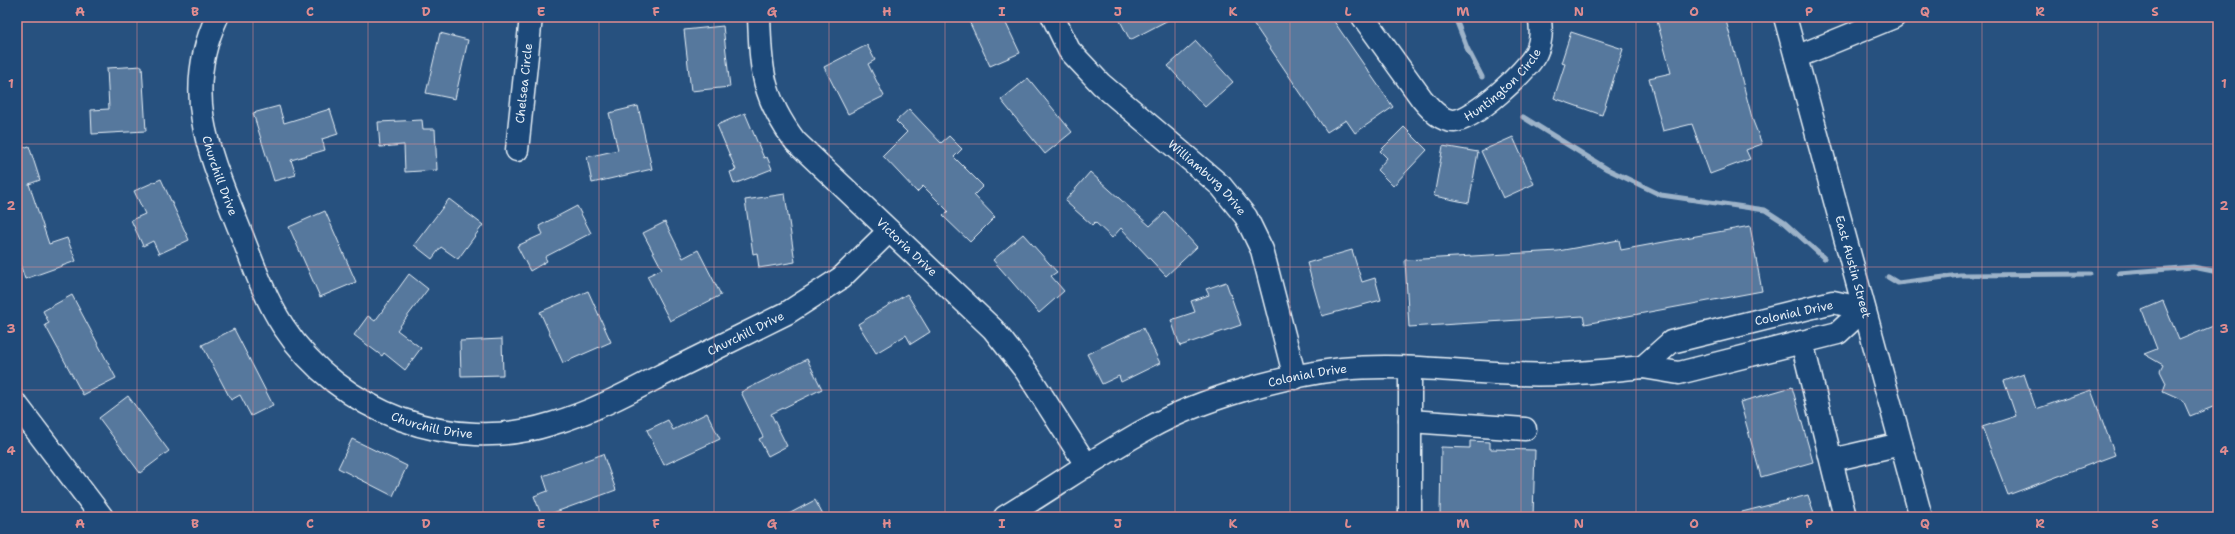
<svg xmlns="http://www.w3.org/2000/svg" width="2235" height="534" font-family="'Shantell Sans',sans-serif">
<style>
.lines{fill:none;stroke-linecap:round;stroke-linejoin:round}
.stream{stroke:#9db3c9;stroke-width:5}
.building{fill:#57789d;stroke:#e8f1f8}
.minor-casing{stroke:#e8f1f8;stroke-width:25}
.major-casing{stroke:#e8f1f8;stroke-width:25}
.minor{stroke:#1f4a7a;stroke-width:22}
.major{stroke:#1f4a7a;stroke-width:22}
.grid{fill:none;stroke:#df8c90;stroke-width:1;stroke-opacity:0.55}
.labels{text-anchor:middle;stroke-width:3;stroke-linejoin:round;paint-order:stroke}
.street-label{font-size:12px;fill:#e8f1f8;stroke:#1f4a7a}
.neatline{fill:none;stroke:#df8c90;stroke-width:1.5}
.grid-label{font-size:13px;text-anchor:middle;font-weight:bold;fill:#df8c90}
</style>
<rect width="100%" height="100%" fill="#27517f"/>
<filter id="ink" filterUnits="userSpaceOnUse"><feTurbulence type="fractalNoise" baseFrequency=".025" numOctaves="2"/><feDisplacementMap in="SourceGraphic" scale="8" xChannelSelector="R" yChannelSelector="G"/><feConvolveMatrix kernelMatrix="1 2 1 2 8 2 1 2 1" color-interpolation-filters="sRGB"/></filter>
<g filter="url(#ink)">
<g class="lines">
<g class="stream">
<path d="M1455,17L1467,48L1482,77"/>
<path d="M1523,117L1607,169L1661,195L1765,210L1785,223L1824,258"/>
<path d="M2119,273L2193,267L2218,272"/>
<path d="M1888,277L1898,283L1960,275L2090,274"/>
</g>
</g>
<g class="building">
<path d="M967,17H1003L1020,53L990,66Z"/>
<path d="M1118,17H1174L1130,40Z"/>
<path d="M1249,17H1331L1393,107L1355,133L1346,120L1327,132Z"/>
<path d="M1656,17H1725L1753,121L1762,144L1746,150L1750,159L1710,174L1692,124L1663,131L1649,78L1671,73Z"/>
<path d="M723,26L730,87L691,91L684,30Z"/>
<path d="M1571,32L1623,49L1602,115L1554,98L1565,64L1561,63Z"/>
<path d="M440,33L468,40L455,99L426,93Z"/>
<path d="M1196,41L1233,82L1205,107L1168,66Z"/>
<path d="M867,45L875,60L868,64L884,96L848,114L824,67Z"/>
<path d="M142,66L146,131L92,134L91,110L109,109L107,68Z"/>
<path d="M1028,78L1072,132L1045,154L1001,100Z"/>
<path d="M279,106L284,123L330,109L338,134L322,139L325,150L291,160L296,175L274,181L253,113Z"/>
<path d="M638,106L652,169L592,183L587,157L618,150L609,113Z"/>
<path d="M909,109L941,143L949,136L962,149L954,157L983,186L974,195L995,217L970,242L943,216L948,211L923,186L917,192L883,156L907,132L896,121Z"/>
<path d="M745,113L764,158L767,157L772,169L734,184L730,172L736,170L717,125Z"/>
<path d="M422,120L423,129H435L437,170L405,172L404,145L380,147L378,122Z"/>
<path d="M1404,127L1427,150L1393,186L1377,170L1387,158L1380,151Z"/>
<path d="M1513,137L1534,184L1503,198L1481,151Z"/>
<path d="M29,146L40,180L29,184L49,244L67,238L76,261L25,279L17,255V150Z"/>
<path d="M1443,146L1478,152L1469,203L1434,196Z"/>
<path d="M1090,172L1150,226L1165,212L1197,247L1166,276L1121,228L1112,238L1095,222L1092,225L1065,201Z"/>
<path d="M161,179L189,240L159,254L153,241L143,246L131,220L145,214L134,191Z"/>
<path d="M785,194L795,262L759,268L757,253L753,254L745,200Z"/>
<path d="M449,199L483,225L458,259L441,247L432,259L414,245Z"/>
<path d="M577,206L591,233L545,257L547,261L530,271L517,246L543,234L539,226Z"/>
<path d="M325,211L356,282L320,297L289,227Z"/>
<path d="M665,222L683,258L698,250L721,295L670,321L647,276L662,269L643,233Z"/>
<path d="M1750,226L1762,291L1585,324L1583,316L1409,327L1405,260L1558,251L1619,240L1621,250Z"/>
<path d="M1023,234L1057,272L1051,276L1064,291L1039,313L993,260Z"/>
<path d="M1352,250L1362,282L1375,278L1381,300L1322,316L1307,263Z"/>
<path d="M409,274L428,289L397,330L421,348L405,370L384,353L382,356L354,335L368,316L375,321Z"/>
<path d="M1226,282L1241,325L1180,346L1171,320L1195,312L1191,301L1209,295L1206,289Z"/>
<path d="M588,291L611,342L563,363L540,312Z"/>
<path d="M907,294L930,332L911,344L906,335L876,353L858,324Z"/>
<path d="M72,295L116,378L83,395L45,325L49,323L43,311Z"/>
<path d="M2163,301L2179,340L2218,324V405L2190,416L2183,400L2163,391L2166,383L2160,371L2163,365L2144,354L2157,349L2142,310Z"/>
<path d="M1143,328L1160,363L1121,382L1119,376L1102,384L1087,354Z"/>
<path d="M234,329L273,405L251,416L240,395L231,400L202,345Z"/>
<path d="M502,339L503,375L461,376L460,341Z"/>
<path d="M807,359L822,389L771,414L787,446L768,456L759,439L763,437L741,392Z"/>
<path d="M2024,374L2036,409L2091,390L2115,455L2008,495L1982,427L2016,416L2004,381Z"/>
<path d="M1792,387L1813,462L1761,477L1740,402Z"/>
<path d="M128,396L169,451L140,473L99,418Z"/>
<path d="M707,413L720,439L664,465L647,430L668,420L673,430Z"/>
<path d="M352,439L407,466L393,496L338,468Z"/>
<path d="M1470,441L1490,442V449L1535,450L1533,517H1440L1441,447L1470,448Z"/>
<path d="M603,454L616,490L542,517L534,496L548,491L543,476Z"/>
<path d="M1808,495L1814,513L1811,514L1812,517H1743L1742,512Z"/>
<path d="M815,500L824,517H783Z"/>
</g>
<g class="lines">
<g class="minor-casing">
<g id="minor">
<path id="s1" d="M217,17C181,94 210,155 239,228C252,261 264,297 283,326C340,413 452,455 551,424C590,413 626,394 662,375C703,355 745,334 787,313L841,278L889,231"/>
<path id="s2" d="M759,17C761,70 762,97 795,141L993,329L1026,371L1087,466"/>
<path id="s3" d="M1053,17L1069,50L1101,84L1221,186L1246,217L1262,250L1295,378"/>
<path id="s4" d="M1363,17L1422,99C1430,108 1440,121 1454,121C1474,120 1527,71 1536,53C1541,42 1542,29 1539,17"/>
<path d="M1796,57L1894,17"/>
<path id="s5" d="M517,150L531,17"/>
<path d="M1833,302L1864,309L1838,333L1679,373L1643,367L1671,342Z"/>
<path d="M1802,342L1845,517"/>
<path d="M1410,368V517"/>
<path d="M17,405L102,517"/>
<path d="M1410,421L1525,429"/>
<path d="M1832,460L1901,444"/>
<path id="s6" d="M1005,517C1053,488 1099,455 1149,428C1201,399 1282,376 1342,369C1400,363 1460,372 1518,374C1559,376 1602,371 1643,367"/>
</g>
</g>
<g class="major-casing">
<g id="major">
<path id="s7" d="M1785,17L1921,517"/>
</g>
</g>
<use href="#minor" class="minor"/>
<use href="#major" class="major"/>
</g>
</g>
<path class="grid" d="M137,17V517M253,17V517M368,17V517M483,17V517M599,17V517M714,17V517M829,17V517M945,17V517M1060,17V517M1175,17V517M1290,17V517M1406,17V517M1521,17V517M1636,17V517M1752,17V517M1867,17V517M1982,17V517M2098,17V517M17,144H2218M17,267H2218M17,390H2218"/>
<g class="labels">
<g class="street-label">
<text dy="4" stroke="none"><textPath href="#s4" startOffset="203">Huntington Circle</textPath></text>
<text dy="4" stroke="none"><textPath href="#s5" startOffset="67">Chelsea Circle</textPath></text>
<text dy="4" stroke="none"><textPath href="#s1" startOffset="164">Churchill Drive</textPath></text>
<text dy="4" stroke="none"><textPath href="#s3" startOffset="225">Williamburg Drive</textPath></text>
<text dy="4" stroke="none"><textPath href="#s2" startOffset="286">Victoria Drive</textPath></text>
<text dy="4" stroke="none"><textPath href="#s7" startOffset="259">East Austin Street</textPath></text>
<text transform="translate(1794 313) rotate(-12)" y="4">Colonial Drive</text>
<text dy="4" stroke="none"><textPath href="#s1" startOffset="848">Churchill Drive</textPath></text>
<text dy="4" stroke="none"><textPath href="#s6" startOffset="337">Colonial Drive</textPath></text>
<text dy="4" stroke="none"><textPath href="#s1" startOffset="512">Churchill Drive</textPath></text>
</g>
</g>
<rect width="2235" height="534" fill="none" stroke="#1f4a7a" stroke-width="44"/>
<rect x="22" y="22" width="2191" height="490" class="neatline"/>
<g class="grid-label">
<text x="80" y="16">A</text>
<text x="195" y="16">B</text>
<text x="310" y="16">C</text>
<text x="426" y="16">D</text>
<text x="541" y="16">E</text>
<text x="656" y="16">F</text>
<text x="772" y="16">G</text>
<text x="887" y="16">H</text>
<text x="1002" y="16">I</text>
<text x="1118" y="16">J</text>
<text x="1233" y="16">K</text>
<text x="1348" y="16">L</text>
<text x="1463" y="16">M</text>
<text x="1579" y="16">N</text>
<text x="1694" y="16">O</text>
<text x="1809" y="16">P</text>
<text x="1925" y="16">Q</text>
<text x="2040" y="16">R</text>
<text x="2155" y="16">S</text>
<text x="11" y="88">1</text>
<text x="2224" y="88">1</text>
<text x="11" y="210">2</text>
<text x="2224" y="210">2</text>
<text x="11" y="333">3</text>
<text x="2224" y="333">3</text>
<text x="11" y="455">4</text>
<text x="2224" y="455">4</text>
<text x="80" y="528">A</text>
<text x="195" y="528">B</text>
<text x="310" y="528">C</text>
<text x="426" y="528">D</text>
<text x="541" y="528">E</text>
<text x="656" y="528">F</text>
<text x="772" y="528">G</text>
<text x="887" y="528">H</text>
<text x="1002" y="528">I</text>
<text x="1118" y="528">J</text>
<text x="1233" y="528">K</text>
<text x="1348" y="528">L</text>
<text x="1463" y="528">M</text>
<text x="1579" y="528">N</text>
<text x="1694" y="528">O</text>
<text x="1809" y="528">P</text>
<text x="1925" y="528">Q</text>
<text x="2040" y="528">R</text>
<text x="2155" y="528">S</text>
</g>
</svg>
